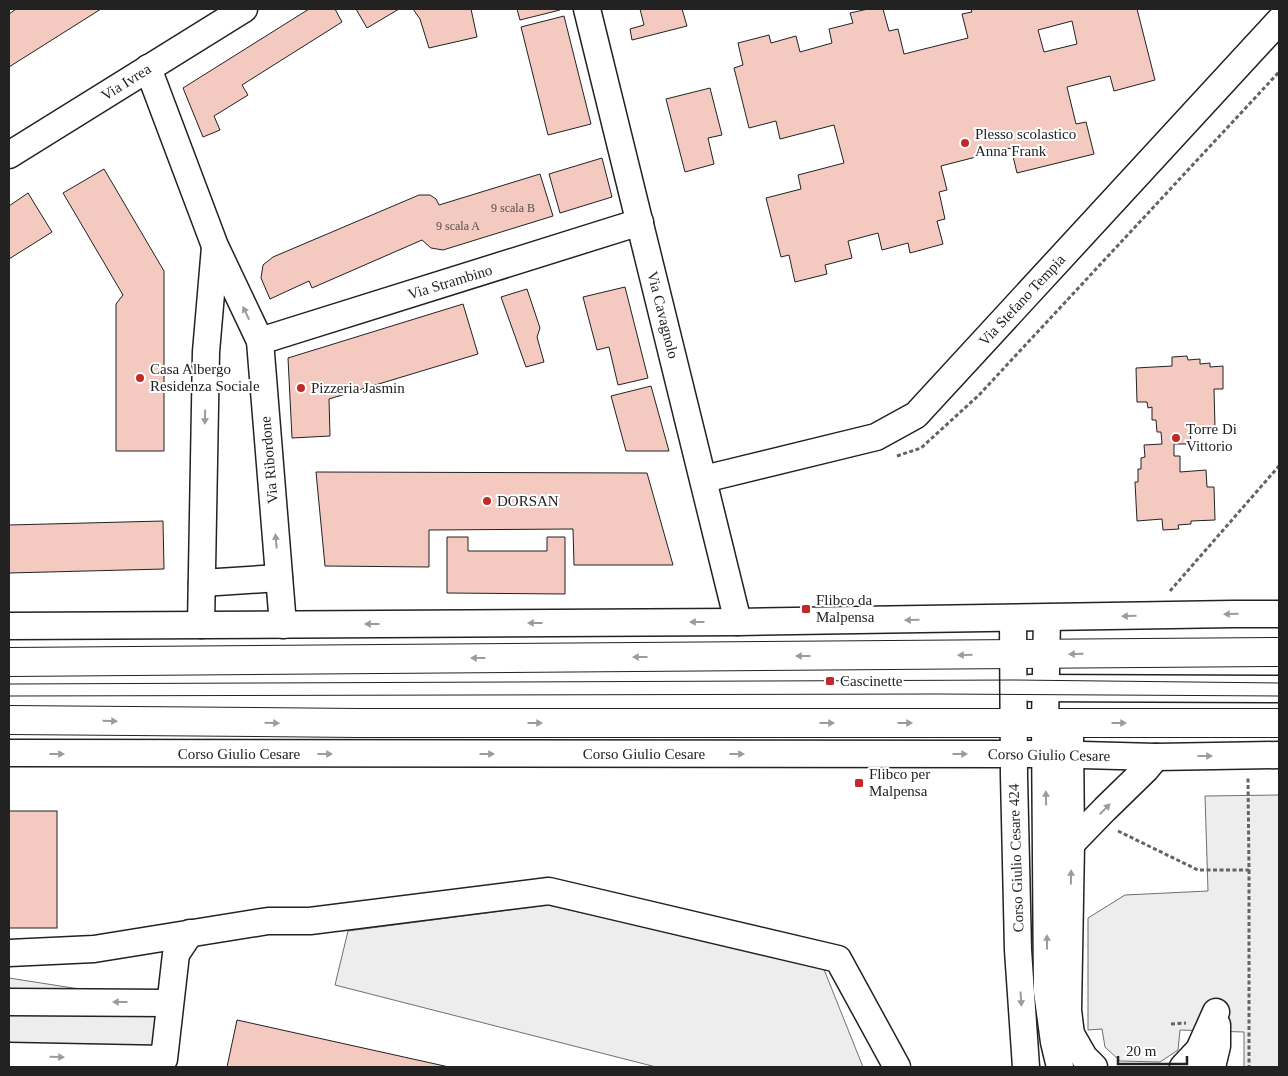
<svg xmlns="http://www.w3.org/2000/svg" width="1288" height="1076" font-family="Georgia,serif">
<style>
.parking{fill:#ededed;stroke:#6f6f6f}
.building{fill:#f3c9c0;stroke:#222;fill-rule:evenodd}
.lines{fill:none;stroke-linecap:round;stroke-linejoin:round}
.minor-casing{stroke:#222;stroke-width:29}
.major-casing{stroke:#222;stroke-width:30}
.path{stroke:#646464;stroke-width:3;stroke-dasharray:4 2.5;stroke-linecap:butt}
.minor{stroke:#fff;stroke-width:26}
.major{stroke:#fff;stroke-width:28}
.tram{stroke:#222;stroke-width:1}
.oneway{fill:#9c9c9c}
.poi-dot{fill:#c62828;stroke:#fff;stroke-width:2}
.labels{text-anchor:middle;stroke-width:4;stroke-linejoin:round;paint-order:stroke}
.number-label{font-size:12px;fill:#564c4a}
.street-label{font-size:15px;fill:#222;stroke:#fff}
.poi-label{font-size:15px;fill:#222;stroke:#fff;text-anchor:start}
</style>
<rect width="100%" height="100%" fill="#fff"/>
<g class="parking">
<path d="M1279,795V1067H1244V1032L1180,1030L1178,1050L1160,1062L1120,1061L1105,1047L1102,1029L1088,1030V918L1125,895L1208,891L1205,796Z"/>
<path d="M547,905L823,967L863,1067H656L335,985L348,931Z"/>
<path d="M9,978L169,1003L144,1067H9Z"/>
</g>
<g class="building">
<path d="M16,9H101L9,67V14Z"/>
<path d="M309,9H335L342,22L242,85L248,95L214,116L220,130L203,137L183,88Z"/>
<path d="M356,9H399L367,28Z"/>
<path d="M413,9H471L477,37L429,48L420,19Z"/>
<path d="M517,9H560V10L520,20Z"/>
<path d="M640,9H682L687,26L632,40L630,29L644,25Z"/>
<path d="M868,9H883L889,31L898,29L904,54L968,38L962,14L972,12L971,9H1137L1155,80L1114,91L1110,76L1067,87L1076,124L1086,122L1094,154L1017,173L1011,148L941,166L947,190L939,192L945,219L937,221L943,244L910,253L908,243L882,250L878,233L848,241L852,258L825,265L827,274L795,282L789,255L781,257L766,198L801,189L798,175L844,163L834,125L780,139L776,121L749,128L734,68L743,65L738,43L769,35L771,43L796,36L800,52L832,43L829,29L853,23L850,13ZM1072,21L1077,44L1044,52L1038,30Z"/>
<path d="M564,16L591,124L548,135L521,27Z"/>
<path d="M710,88L722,135L708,138L714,164L685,172L666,99Z"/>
<path d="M602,158L612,197L560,213L549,174Z"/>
<path d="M104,169L164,271V451H116V304L123,295L63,193Z"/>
<path d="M540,174L553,216L443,250L431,248L422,240L312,288L309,281L270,299L261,278L263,265L273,257L419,195H430L436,199L439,205Z"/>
<path d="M28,193L52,232L9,259V206Z"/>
<path d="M625,287L648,378L618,385L609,347L597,350L583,297Z"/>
<path d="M527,289L540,328L537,337L544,362L526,367L501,297Z"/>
<path d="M463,304L478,354L329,399L330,436L292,438L288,358Z"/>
<path d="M1187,356L1188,360L1200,359V364L1210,363V367L1223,366V389H1214L1215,427L1190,429L1191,444H1174V456H1180V472L1206,470L1207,487H1214L1215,520L1191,521V524L1178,525L1179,529L1163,530L1162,519L1137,521L1135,482H1138V469H1141V458L1145,457L1144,445L1162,444L1161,432H1157L1156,420H1152V407L1148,408L1147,402H1137L1136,368L1172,366V357Z"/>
<path d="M651,386L669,451H626L611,396Z"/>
<path d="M316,472L647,473L673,565H574L573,529L429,530V567L325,566Z"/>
<path d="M163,521L164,569L9,573V525Z"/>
<path d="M447,537H468V551H547V537H565V594L447,593Z"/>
<rect x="9" y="811" width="48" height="117"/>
<path d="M237,1020L449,1067H227Z"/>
</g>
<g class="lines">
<g class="minor-casing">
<g id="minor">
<path d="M587,9L738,622"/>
<path d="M148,68L215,246L260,341L283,625"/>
<path d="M9,155L244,9"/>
<path d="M260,341L640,222"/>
<path d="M704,479L876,437L916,415L1279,21"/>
<path d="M202,583L279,578"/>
<path d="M1047,618L1045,723L1047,991L1054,1042L1060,1067"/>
<path d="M1013,619L1014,776L1018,950L1026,1067"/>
<path d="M201,625L206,352L215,247"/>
<path d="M9,626L738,622L1233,614H1279"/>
<path d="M1030,688L1279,689"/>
<path d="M1070,736L1071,844L1068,1010L1071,1035"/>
<path d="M9,753L1045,754L1156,757L1279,755"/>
<path d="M1071,844L1105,809L1146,769L1156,757"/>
<path d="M9,953L94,949L268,921H310L549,891L838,959L897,1067"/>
<path d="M9,1002L169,1003"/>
<path d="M1063,1020L1084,1057L1094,1067"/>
<path d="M9,1056L164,1059L176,954L190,933"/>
<path d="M1183,1067L1199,1050L1216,1012"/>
<path d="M1212,1067L1217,1046V1025"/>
</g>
</g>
<g class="major-casing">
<g id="major">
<path d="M9,662L1279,652"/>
<path d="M9,720L358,723H1279"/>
</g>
</g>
<g class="path">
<path d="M897,456L921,448L979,395L1279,72"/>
<path d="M1170,591L1279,466"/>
<path d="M1118,831L1198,870H1249L1248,778"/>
<path d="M1249,870V1067"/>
<path d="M1171,1024L1186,1023"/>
</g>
<use href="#minor" class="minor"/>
<use href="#major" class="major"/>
<g class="tram">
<path d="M9,684L1014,680L1279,683"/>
<path d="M9,696L936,694L1279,696"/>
</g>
</g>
<defs><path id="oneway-solid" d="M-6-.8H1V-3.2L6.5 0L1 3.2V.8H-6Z" transform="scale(1.25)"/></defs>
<g class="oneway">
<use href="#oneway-solid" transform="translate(246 313) rotate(-115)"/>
<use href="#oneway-solid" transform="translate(205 417) rotate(91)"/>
<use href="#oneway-solid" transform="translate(276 541) rotate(-95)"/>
<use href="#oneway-solid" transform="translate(1231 614) rotate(179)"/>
<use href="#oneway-solid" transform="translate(1129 616) rotate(179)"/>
<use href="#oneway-solid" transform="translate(912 620) rotate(179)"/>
<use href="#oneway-solid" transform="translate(697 622) rotate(180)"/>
<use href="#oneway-solid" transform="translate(535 623) rotate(180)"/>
<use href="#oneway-solid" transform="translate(372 624) rotate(180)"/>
<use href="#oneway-solid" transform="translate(1076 654) rotate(179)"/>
<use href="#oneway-solid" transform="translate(965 655) rotate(179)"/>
<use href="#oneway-solid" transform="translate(803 656) rotate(180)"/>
<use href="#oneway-solid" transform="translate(640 657) rotate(180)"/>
<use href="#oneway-solid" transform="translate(478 658) rotate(180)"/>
<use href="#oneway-solid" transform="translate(110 721) rotate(1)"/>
<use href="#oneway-solid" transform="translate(272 723) rotate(1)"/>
<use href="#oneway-solid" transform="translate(535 723)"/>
<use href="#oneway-solid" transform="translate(827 723)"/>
<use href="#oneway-solid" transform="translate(905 723)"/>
<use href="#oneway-solid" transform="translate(1119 723)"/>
<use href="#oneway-solid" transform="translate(57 754)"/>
<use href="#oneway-solid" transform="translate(325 754)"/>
<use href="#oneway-solid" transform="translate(487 754)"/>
<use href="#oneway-solid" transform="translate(737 754)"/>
<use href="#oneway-solid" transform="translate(960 754)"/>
<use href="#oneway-solid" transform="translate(1205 756)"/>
<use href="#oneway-solid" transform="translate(1046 798) rotate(-91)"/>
<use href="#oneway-solid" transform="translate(1105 809) rotate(-45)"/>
<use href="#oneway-solid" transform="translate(1071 877) rotate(-89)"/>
<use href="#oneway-solid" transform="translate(1047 942) rotate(-90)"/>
<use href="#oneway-solid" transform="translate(1021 999) rotate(86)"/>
<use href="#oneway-solid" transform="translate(120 1002) rotate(-180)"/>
<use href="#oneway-solid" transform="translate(57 1057) rotate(1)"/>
</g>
<g class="poi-dot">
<circle cx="965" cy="143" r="5"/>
<circle cx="140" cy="378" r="5"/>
<circle cx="301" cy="388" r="5"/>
<circle cx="1176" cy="438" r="5"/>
<circle cx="487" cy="501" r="5"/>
<rect x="801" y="604" width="10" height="10" rx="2.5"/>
<rect x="825" y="676" width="10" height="10" rx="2.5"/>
<rect x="854" y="778" width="10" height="10" rx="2.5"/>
</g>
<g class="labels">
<g class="number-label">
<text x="513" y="212">9 scala B</text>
<text x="458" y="230">9 scala A</text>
</g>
<g class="street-label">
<text transform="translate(126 82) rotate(-32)" y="5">Via Ivrea</text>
<text transform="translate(450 282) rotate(-17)" y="5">Via Strambino</text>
<text transform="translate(1022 300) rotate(-47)" y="5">Via Stefano Tempia</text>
<text transform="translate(663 315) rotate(76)" y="5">Via Cavagnolo</text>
<text transform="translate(269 460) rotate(-95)" y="5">Via Ribordone</text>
<text x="239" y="759">Corso Giulio Cesare</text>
<text x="644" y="759">Corso Giulio Cesare</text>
<text transform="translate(1049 755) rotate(1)" y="5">Corso Giulio Cesare</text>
<text transform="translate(1016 858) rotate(-92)" y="5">Corso Giulio Cesare 424</text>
</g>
<g class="poi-label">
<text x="975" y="139">Plesso scolastico<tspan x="975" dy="17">Anna Frank</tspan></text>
<text x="150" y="374">Casa Albergo<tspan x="150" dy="17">Residenza Sociale</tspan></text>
<text x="311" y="393">Pizzeria Jasmin</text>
<text x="1186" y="434">Torre Di<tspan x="1186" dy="17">Vittorio</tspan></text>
<text x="497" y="506">DORSAN</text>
<text x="816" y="605">Flibco da<tspan x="816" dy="17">Malpensa</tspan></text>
<text x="840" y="686">Cascinette</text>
<text x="869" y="779">Flibco per<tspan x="869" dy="17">Malpensa</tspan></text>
</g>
</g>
<rect width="1288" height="1076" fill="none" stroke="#222222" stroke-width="20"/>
<path d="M1118 1056v8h69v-8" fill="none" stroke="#222222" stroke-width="2.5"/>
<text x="1126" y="1056" font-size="15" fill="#222222" stroke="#ffffff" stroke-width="4" paint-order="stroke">20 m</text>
</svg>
